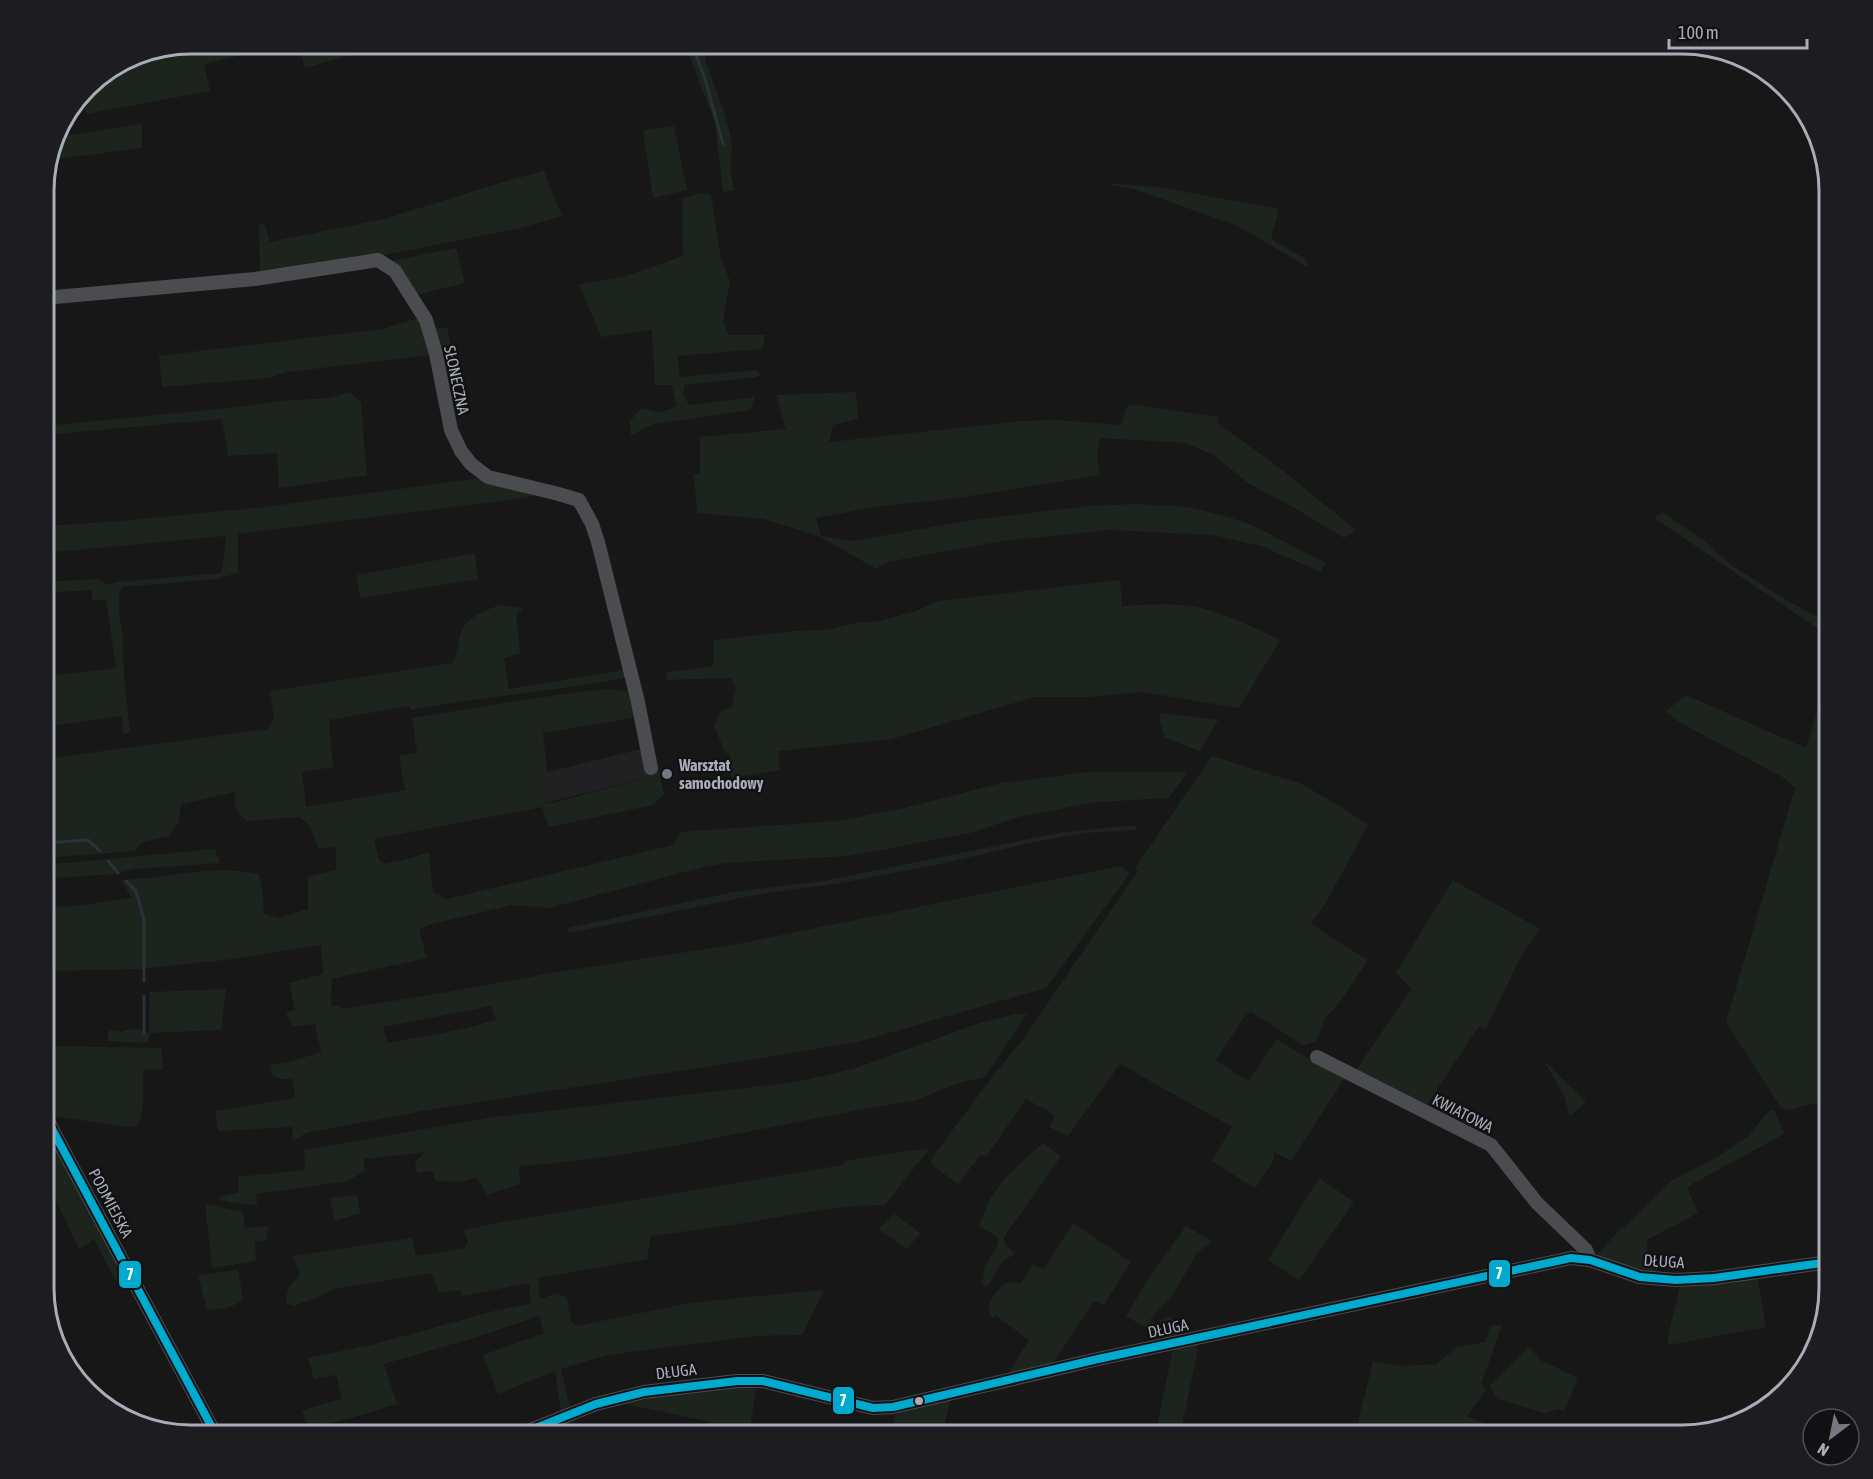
<svg xmlns="http://www.w3.org/2000/svg" width="1873" height="1479" font-family="'Asap Condensed',sans-serif">
<style>
.built{fill:#212123}
.green{fill:#1d241e;fill-rule:evenodd}
.lines{fill:none;stroke-linecap:round;stroke-linejoin:round}
.stream{stroke:#2a3239;stroke-width:3}
.minor{stroke:#4b4c50;stroke-width:14}
.bus-1-casing{stroke:#111113;stroke-width:12}
.bus-1{stroke:#00a9ce;stroke-width:8}
.poi-dot{fill:#757880;stroke:#111113;stroke-width:2}
.bus-dot{fill:#a8adb8;stroke:#111113;stroke-width:2}
.labels{text-anchor:middle;stroke-width:4.5;stroke-linejoin:round;paint-order:stroke}
.street-label{font-size:16px;fill:#a8adb8;stroke:#111113}
.poi-label{font-size:16px;font-weight:bold;fill:#a8adb8;stroke:#111113;text-anchor:start}
.rim{fill:none;stroke:#a8adb8;stroke-width:3}
.line-badge{stroke:#111113;stroke-width:2}
.badge-label{font-size:16px;text-anchor:middle;font-weight:bold;fill:#fff}
</style>
<rect width="100%" height="100%" fill="#171717"/>
<path class="built" d="M653,746L660,774L546,803L538,777L540,774Z"/>
<g class="green">
<path d="M204,44H287L204,64L210,91L86,114L82,96L92,82L104,80V74L132,57Z"/>
<path d="M299,44H390L305,68Z"/>
<path d="M685,44H711L707,50L705,60L725,115L732,142L730,171L733,184L734,190L723,192L715,123Z"/>
<path d="M142,124V148L49,160L56,137Z"/>
<path d="M674,126L687,190L653,198L643,130Z"/>
<path d="M544,171L562,216L520,228L375,257L260,275L259,223L265,225L270,242L384,219L513,179Z"/>
<path d="M1104,183L1159,187L1279,209L1271,239L1307,260L1308,267L1238,226L1134,189Z"/>
<path d="M702,193L711,195L721,259L730,281L723,321L729,335H765L762,349L677,356L680,377L756,370L761,375L756,377L685,385L683,396L690,405L755,397L750,410L654,424L631,435L629,422L641,408L660,412L677,406L672,385H655L652,330L601,337L579,284L623,277L683,256L682,198Z"/>
<path d="M456,248L465,283L416,295L390,261Z"/>
<path d="M419,318L431,355L287,372L269,378L162,387L159,356L382,329Z"/>
<path d="M447,327L451,349H441L433,329Z"/>
<path d="M350,392L361,403L367,475L279,488L277,453L228,456L222,419L44,435V426L230,408L280,401L330,398Z"/>
<path d="M856,392L858,419L833,425L829,442L1020,421L1057,420L1121,425L1127,406L1136,405L1219,417L1217,421L1221,426L1272,462L1356,530L1344,538L1300,511L1248,483L1215,456L1186,443L1100,438C1096,449 1098,464 1100,475L951,499L875,507L816,518L821,536L853,541L972,520L1088,506L1134,504L1188,507L1228,517L1252,525L1326,563L1320,572L1264,547L1213,535L1110,530L1002,541L887,562L876,569L821,537L764,519L697,513L694,474H700V437L786,429L776,395Z"/>
<path d="M481,478L539,494L526,498L238,534V573L217,579L122,587L119,593V615L122,628L124,673L130,732L124,734L121,716L44,727V702L47,701L45,676L116,668L106,600H93L91,590L44,593V582L98,579L108,585L118,582L222,573L226,536L44,553V526L110,522L265,507Z"/>
<path d="M1662,512L1706,542L1731,565L1788,601L1829,623V636L1654,518Z"/>
<path d="M475,553L478,579L360,598L357,575Z"/>
<path d="M1120,580L1122,606C1147,605 1176,602 1201,608C1229,615 1255,628 1280,640L1239,708L1143,692L1090,697H1035L891,739L778,751L780,770L731,778L729,753L725,752L714,726L720,712L732,707L736,688L730,678L666,680L667,672L713,666L714,640L796,631L826,630L860,622H876L916,611L939,601Z"/>
<path d="M499,605L523,608L516,615L520,653L504,658L509,689L624,670L626,678C555,691 482,697 410,710L409,706L329,720L333,767L302,772L306,807L405,790L399,756L417,753L412,718C456,711 500,703 545,697C572,693 600,687 627,691L638,717L543,733L547,772L540,774L538,777L546,803H552L660,774L664,794L653,805L549,827L542,807L374,839L379,860L384,864L404,860L429,852L433,892L447,899L673,845L680,832L837,821L905,808L1001,783L1089,772H1187L1169,798L1097,802L1018,817L970,833L849,856L725,863L699,868L549,908L512,905L428,925L419,930L427,958L332,979L331,1007L338,1005L343,1009L448,992L557,972L738,944L1120,866L1130,873L1046,988L861,1041L763,1058L428,1110L306,1133L293,1141L292,1127L218,1131L215,1111L295,1098L292,1079H282L273,1076L270,1065L289,1062L321,1052L315,1024L292,1026L286,1013L295,1010L289,983L323,974L321,945L225,960L137,969L44,971V907L75,906L132,898L121,880C167,878 213,864 259,874L263,897L264,914L279,918L308,909V876L336,870V847L318,848L310,826L299,817L247,821C233,810 235,809 235,792L181,804L178,823L169,836L142,842L135,851L44,858V759L268,729L274,719L270,691L452,663C457,657 457,649 459,641C462,618 480,613 499,605ZM491,1006L496,1020L458,1030L388,1043L383,1027Z"/>
<path d="M1829,670V1100L1787,1110L1781,1108L1726,1022L1795,788L1784,778L1679,722L1666,711L1686,695L1806,748Z"/>
<path d="M1161,713L1218,720L1200,751L1165,738L1159,720Z"/>
<path d="M1212,756L1302,784L1346,810L1368,825L1324,906L1311,923L1329,936L1368,960L1342,999L1324,1020L1317,1041L1303,1045L1251,1012L1245,1016L1216,1060L1248,1081L1277,1039L1317,1064L1346,1076L1291,1161L1274,1152L1273,1162L1256,1187L1248,1184L1212,1161L1232,1127L1120,1064L1068,1136L1050,1127L1055,1115L1026,1099L986,1157L982,1155L978,1158L958,1184L932,1165L931,1159L995,1073L1024,1038L1137,872L1135,868Z"/>
<path d="M1137,825L1136,830L1084,833L1030,843L936,865L835,884L760,894L569,933L567,928L733,892L824,881L1063,832Z"/>
<path d="M215,849L220,863L135,869L113,874L44,879V865Z"/>
<path d="M1453,880L1540,929L1519,960L1486,1029L1479,1026L1426,1106L1356,1070L1411,989L1396,973Z"/>
<path d="M226,989L221,1030L150,1033L148,1043L107,1041L109,1030L121,1032L133,1028L149,1033L150,992Z"/>
<path d="M1017,1014H1027L985,1077L955,1084L917,1100C784,1121 653,1157 519,1166L520,1184L487,1195L477,1177L460,1182L436,1181L432,1171L417,1173L415,1162L425,1152L364,1159L365,1171L347,1181L256,1194L257,1205L239,1204L220,1200V1196L239,1192L238,1177L305,1170L304,1150L494,1117L796,1082L853,1069L982,1022Z"/>
<path d="M44,1046L161,1048L163,1069L143,1070V1105L139,1125L126,1127L54,1116L44,1093Z"/>
<path d="M1544,1061L1586,1102L1570,1116L1564,1095Z"/>
<path d="M1774,1110L1784,1134L1687,1187L1698,1213L1647,1240V1258L1657,1261L1656,1274L1598,1258L1597,1255L1622,1227L1623,1229L1671,1181L1717,1157L1747,1137L1768,1112Z"/>
<path d="M54,1140L130,1279L119,1287L94,1239L79,1249L44,1175V1145Z"/>
<path d="M1043,1143L1061,1156L1004,1237V1243L1015,1254C992,1265 1000,1272 986,1288L982,1284L985,1266L997,1246L999,1238L979,1226C983,1217 986,1208 990,1199C1003,1177 1024,1160 1043,1143Z"/>
<path d="M929,1149L885,1205C843,1205 802,1213 761,1220C724,1227 687,1231 651,1236L647,1259L538,1278L540,1299L557,1293L567,1298L571,1321L576,1326L690,1303L820,1290L824,1291L802,1335L756,1336L607,1355L561,1369L570,1408L561,1411L555,1371L498,1394L483,1355L544,1333L539,1316L477,1337L384,1364L397,1404L352,1418L309,1428L302,1410L342,1399L336,1375L314,1379L308,1358L375,1344L490,1312L531,1303L529,1283L462,1296L460,1290L439,1293L432,1273L332,1289L319,1297L293,1306L286,1302C286,1289 292,1283 300,1275L293,1256L412,1238L416,1256L465,1248L468,1242L464,1230L502,1222L843,1165L846,1161L906,1151Z"/>
<path d="M1319,1178L1354,1202L1299,1280L1268,1260Z"/>
<path d="M357,1195L360,1213L335,1221L330,1198Z"/>
<path d="M205,1204L243,1212L245,1228L268,1226L266,1240L255,1242L256,1261L212,1268Z"/>
<path d="M895,1214L920,1233L907,1249L878,1229Z"/>
<path d="M1073,1223L1131,1262L1104,1305L1094,1301L1052,1365L1008,1374L1029,1340L995,1315L992,1319L988,1306C995,1293 1003,1278 1020,1283L1033,1265L1044,1269Z"/>
<path d="M1186,1226L1212,1241L1197,1253L1174,1293L1150,1320L1158,1327L1161,1320L1170,1316L1179,1326L1183,1336L1166,1340L1126,1316L1148,1279Z"/>
<path d="M238,1270L243,1299C233,1309 219,1309 207,1310L198,1275Z"/>
<path d="M1757,1276L1766,1327L1669,1345L1667,1341L1680,1285Z"/>
<path d="M1502,1325L1481,1384L1486,1390L1467,1416L1512,1435H1355L1373,1361L1399,1366L1436,1364L1457,1347L1485,1342L1490,1326Z"/>
<path d="M1197,1343L1198,1349L1180,1435H1155L1173,1349Z"/>
<path d="M1529,1347L1542,1361L1578,1378L1564,1411L1558,1409L1545,1413L1497,1399L1490,1386Z"/>
<path d="M721,1387L756,1389L749,1435H710L711,1422L625,1404L679,1392Z"/>
<path d="M949,1397L950,1402L942,1435H890L895,1416L902,1409Z"/>
</g>
<g class="lines">
<g class="stream">
<path d="M692,44L705,79L723,144"/>
<path d="M44,843L88,840L100,851"/>
<path d="M108,861L118,873"/>
<path d="M126,881L136,891L144,920V981"/>
<path d="M144,996V1034"/>
</g>
<g class="minor">
<path d="M44,298L255,279L378,260L395,271L426,320L436,354L451,430L461,451L471,464L488,477L555,493L579,500L592,524L598,542L638,702L651,768"/>
<path d="M1317,1057L1491,1145L1537,1203L1586,1250L1590,1260"/>
<path d="M44,1114L216,1435"/>
<path d="M518,1435L596,1404L644,1392L737,1381H763L873,1408L893,1407L1098,1359L1571,1258L1590,1260L1640,1277L1676,1280L1714,1278L1829,1262"/>
</g>
<g class="bus-1-casing">
<g id="bus-1">
<path d="M44,1114L216,1435"/>
<path d="M518,1435L596,1404L644,1392L737,1381H763L873,1408L893,1407L1098,1359L1571,1258L1590,1260L1640,1277L1676,1280L1714,1278L1829,1262"/>
</g>
</g>
<use href="#bus-1" class="bus-1"/>
</g>
<circle class="poi-dot" cx="667" cy="774" r="6"/>
<circle class="bus-dot" cx="919" cy="1401" r="5"/>
<g class="labels">
<g class="street-label">
<text transform="translate(457 380) rotate(78)" y="6">SŁONECZNA</text>
<text transform="translate(1463 1113) rotate(27)" y="6">KWIATOWA</text>
<text transform="translate(111 1203) rotate(62)" y="6">PODMIEJSKA</text>
<text transform="translate(1664 1261) rotate(4)" y="6">DŁUGA</text>
<text transform="translate(1168 1328) rotate(-12)" y="6">DŁUGA</text>
<text transform="translate(676 1371) rotate(-7)" y="6">DŁUGA</text>
</g>
<g class="poi-label">
<text x="679" y="771">Warsztat<tspan x="679" dy="18">samochodowy</tspan></text>
</g>
</g>
<path d="M0 0H1873V1479H0ZM191 54H1682A137 137 0 0 1 1819 191V1288A137 137 0 0 1 1682 1425H191A137 137 0 0 1 54 1288V191A137 137 0 0 1 191 54Z" fill="#1d1d20" fill-rule="evenodd"/>
<path class="rim" d="M191 54H1682A137 137 0 0 1 1819 191V1288A137 137 0 0 1 1682 1425H191A137 137 0 0 1 54 1288V191A137 137 0 0 1 191 54Z"/>
<g class="line-badge">
<rect x="1488" y="1259" width="23" height="29" rx="6" fill="#00a9ce"/>
<rect x="118" y="1260" width="24" height="29" rx="6" fill="#00a9ce"/>
<rect x="832" y="1386" width="23" height="29" rx="6" fill="#00a9ce"/>
</g>
<g class="badge-label">
<text x="1499" y="1279">7</text>
<text x="130" y="1280">7</text>
<text x="843" y="1406">7</text>
</g>
<g transform="translate(1831 1437) rotate(212)"><circle r="28" fill="#111113" stroke="#4d4f55" stroke-width="1.5"/>
<path d="M0-4.5L10 22L0 15L-10 22Z" fill="#757880"/>
<text y="-9" font-size="16" font-weight="bold" text-anchor="middle" fill="#a8adb8">N</text>
</g>
<path d="M1669 39v9h138v-9" fill="none" stroke="#a8adb8" stroke-width="3"/>
<text x="1678" y="39" font-size="18" fill="#a8adb8" stroke="#111113" stroke-width="4.5" paint-order="stroke">100 m</text>
</svg>
